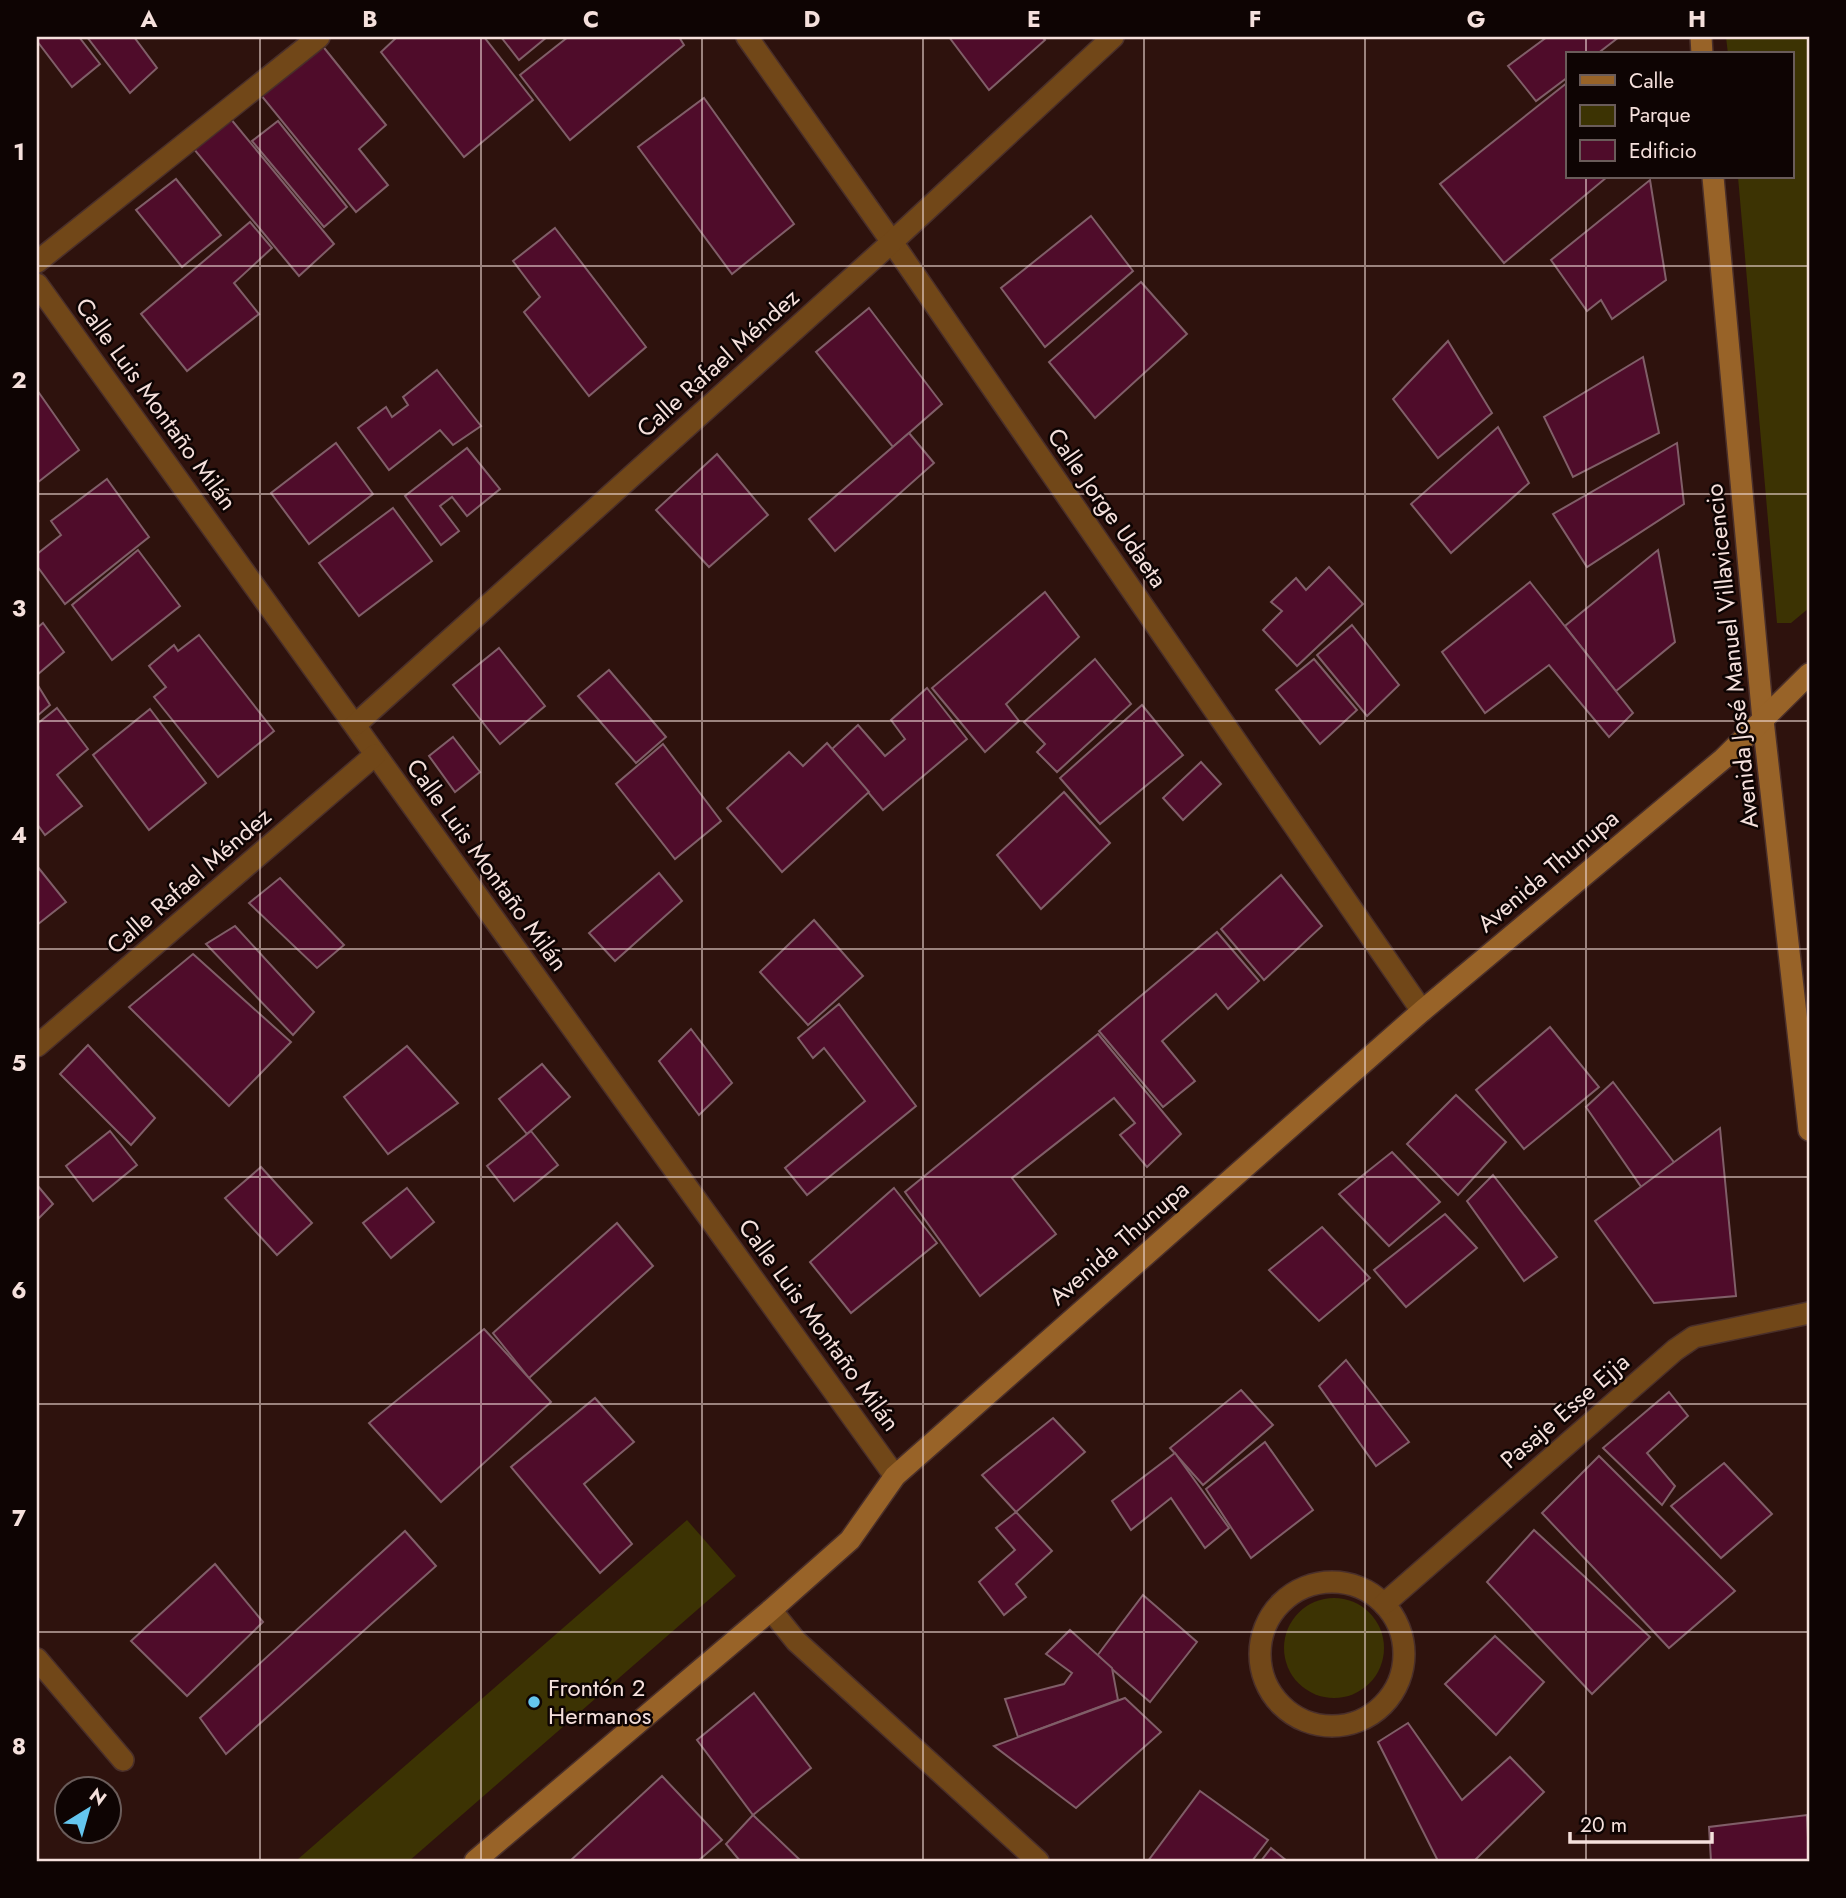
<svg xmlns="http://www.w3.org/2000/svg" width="1846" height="1898" font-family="Jost,sans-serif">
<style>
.green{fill:#3c3303}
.building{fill:#4f0c2a;stroke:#805e68;stroke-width:2}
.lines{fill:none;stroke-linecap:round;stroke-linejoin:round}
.lane-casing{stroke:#4a2f2a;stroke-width:24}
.street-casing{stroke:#4a2f2a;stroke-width:24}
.secondary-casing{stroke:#4a2f2a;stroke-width:24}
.lane{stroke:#714718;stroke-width:21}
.street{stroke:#714718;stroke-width:21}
.secondary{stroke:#986328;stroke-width:21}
.grid{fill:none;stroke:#f5e0dc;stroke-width:2;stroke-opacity:0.55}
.poi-dot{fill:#64c5ee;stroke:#0e0403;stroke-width:2.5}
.labels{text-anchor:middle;stroke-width:5;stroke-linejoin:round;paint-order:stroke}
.street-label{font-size:24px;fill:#f5e0dc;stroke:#0e0403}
.poi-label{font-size:24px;fill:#f5e0dc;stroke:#0e0403;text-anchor:start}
.neatline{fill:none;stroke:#f5e0dc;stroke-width:2.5}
.grid-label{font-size:23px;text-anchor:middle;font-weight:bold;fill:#f5e0dc}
</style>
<rect width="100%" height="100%" fill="#2e120d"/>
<g class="green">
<path d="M1726,37H1809V608L1791,623H1777L1738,177H1792V54H1728Z"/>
<path d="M687,1520L736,1576L409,1861L297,1860Z"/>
<circle cx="1334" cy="1648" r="50"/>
</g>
<g class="building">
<path d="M37,37H79L100,64L72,87L37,41Z"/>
<path d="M87,37H134L157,68L130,93Z"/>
<path d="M397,37H484L533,100L464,157L381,52Z"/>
<path d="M501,37H547L519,60Z"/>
<path d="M568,37H679L684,45L570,140L520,75Z"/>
<path d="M949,37H1042L1045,40L989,90Z"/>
<path d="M1547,37H1619L1597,54H1568V77L1536,101L1508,66Z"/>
<path d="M321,44L386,125L359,149L388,185L356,212L260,94Z"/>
<path d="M1568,82V177H1607L1504,263L1440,184Z"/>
<path d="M704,98L794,224L732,274L638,147Z"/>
<path d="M230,118L334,244L299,276L193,148Z"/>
<path d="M278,121L347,207L324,227L252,141Z"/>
<path d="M176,179L221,235L182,267L136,210Z"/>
<path d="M1650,180L1666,280L1612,319L1601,300L1587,311L1551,260Z"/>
<path d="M1091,216L1133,271L1045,347L1001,288Z"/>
<path d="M250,222L272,248L234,283L259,314L187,371L141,314Z"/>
<path d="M555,228L646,347L589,396L524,312L540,297L513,261Z"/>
<path d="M1141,282L1187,334L1095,418L1049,362Z"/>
<path d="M869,308L942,404L893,447L816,352Z"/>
<path d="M1448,341L1492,413L1438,458L1393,399Z"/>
<path d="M1643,357L1659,433L1573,477L1544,417Z"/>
<path d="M437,370L481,426L453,445L440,430L389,470L358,428L386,407L392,417L408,405L403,397Z"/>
<path d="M37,390L79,450L37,483Z"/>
<path d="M1498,427L1529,483L1451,553L1411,504Z"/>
<path d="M909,433L934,463L835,551L809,519Z"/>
<path d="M336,443L373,494L309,544L271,493Z"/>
<path d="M1677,443L1684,504L1587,567L1553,514Z"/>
<path d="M467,448L500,489L467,516L452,497L440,506L459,531L441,545L405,496Z"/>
<path d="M717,454L768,515L709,567L656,510Z"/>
<path d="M107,479L149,537L65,604L37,566V554L61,535L51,521Z"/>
<path d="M393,508L432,561L359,616L319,563Z"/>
<path d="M138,550L180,606L112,660L72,605Z"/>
<path d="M1658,550L1675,642L1616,691L1565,626Z"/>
<path d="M1329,567L1363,604L1297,666L1263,630L1282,611L1271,602L1296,578L1306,590Z"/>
<path d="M1530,582L1633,713L1609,737L1549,665L1485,713L1442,652Z"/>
<path d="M1045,592L1079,637L1006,704L1019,721L985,752L932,688Z"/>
<path d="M43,623L64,652L37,675V628Z"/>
<path d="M1352,625L1399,685L1367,716L1317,655Z"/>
<path d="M199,635L274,731L218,777L154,697L166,687L149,666L174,645L178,651Z"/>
<path d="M499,648L545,706L500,744L453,685Z"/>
<path d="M1095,659L1131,704L1057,772L1037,752L1045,744L1024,722Z"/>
<path d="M1314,659L1357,710L1320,744L1276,690Z"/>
<path d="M609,670L666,737L636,763L578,696Z"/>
<path d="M37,684L50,705L37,716Z"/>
<path d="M927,688L967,739L883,810L832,749L858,725L885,756L905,739L891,720Z"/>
<path d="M1142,705L1183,755L1100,824L1060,778Z"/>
<path d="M57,708L88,749L57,775L82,806L45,835L37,824V724Z"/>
<path d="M150,709L206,783L149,830L93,755Z"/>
<path d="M453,737L480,772L455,792L429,756Z"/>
<path d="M827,743L869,792L782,872L727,808L789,752L803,766Z"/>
<path d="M663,744L721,821L675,859L616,784Z"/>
<path d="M1201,762L1221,784L1183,820L1163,798Z"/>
<path d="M1064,792L1110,843L1041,909L997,855Z"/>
<path d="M37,866L66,902L37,925Z"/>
<path d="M659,873L682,901L615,961L589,933Z"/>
<path d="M1281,875L1322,926L1264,980L1221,929Z"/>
<path d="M280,878L344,945L317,968L249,903Z"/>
<path d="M814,920L863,976L808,1025L760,972Z"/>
<path d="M235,926L314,1012L293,1035L206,944Z"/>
<path d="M1217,932L1259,981L1228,1009L1216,994L1162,1041L1195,1081L1163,1107L1099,1031Z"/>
<path d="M193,954L291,1042L229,1106L129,1007Z"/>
<path d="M839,1004L916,1106L807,1195L785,1168L865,1101L824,1048L813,1058L798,1038Z"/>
<path d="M1550,1027L1599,1087L1524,1149L1476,1090Z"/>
<path d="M691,1029L732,1083L699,1115L659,1061Z"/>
<path d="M1098,1034L1181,1134L1147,1167L1120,1135L1135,1123L1114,1098L1012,1178L1056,1234L980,1296L905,1192Z"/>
<path d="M88,1045L155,1118L131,1145L60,1074Z"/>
<path d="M407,1046L458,1103L388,1154L344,1097Z"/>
<path d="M542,1064L570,1097L527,1134L499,1099Z"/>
<path d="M1613,1082L1676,1165L1642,1188L1586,1107Z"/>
<path d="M1456,1095L1506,1142L1458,1195L1407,1144Z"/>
<path d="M1720,1128L1736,1296L1654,1303L1595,1221Z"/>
<path d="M110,1131L137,1165L93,1201L66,1166Z"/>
<path d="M531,1131L558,1165L514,1201L487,1166Z"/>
<path d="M1392,1152L1440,1202L1389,1246L1339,1194Z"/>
<path d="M261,1167L312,1223L277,1255L225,1198Z"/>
<path d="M1493,1175L1557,1257L1524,1281L1467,1201Z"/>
<path d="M37,1185L53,1204L37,1220Z"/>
<path d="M407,1188L434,1222L391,1258L363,1223Z"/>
<path d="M894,1188L937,1243L851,1313L810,1262Z"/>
<path d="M1445,1214L1477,1248L1406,1307L1374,1270Z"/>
<path d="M617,1223L653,1266L529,1378L493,1333Z"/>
<path d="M1322,1227L1370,1278L1319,1321L1269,1270Z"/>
<path d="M484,1329L551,1402L441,1502L369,1423Z"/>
<path d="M1346,1360L1409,1442L1376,1466L1319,1386Z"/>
<path d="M1241,1390L1273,1425L1203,1485L1170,1448Z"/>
<path d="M1669,1392L1688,1416L1647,1453L1675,1486L1662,1505L1603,1448Z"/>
<path d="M595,1398L634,1442L584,1484L632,1544L600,1573L511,1467Z"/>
<path d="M1053,1418L1085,1452L1016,1512L982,1475Z"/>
<path d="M1265,1442L1313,1510L1251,1558L1206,1489Z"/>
<path d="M1175,1453L1229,1528L1205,1548L1171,1498L1131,1530L1112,1501Z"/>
<path d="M1599,1456L1735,1591L1669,1648L1542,1513Z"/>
<path d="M1724,1463L1772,1514L1721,1558L1671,1506Z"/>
<path d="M1016,1512L1052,1551L1016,1584L1026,1597L1004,1615L979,1582L1015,1550L996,1528Z"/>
<path d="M1534,1530L1650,1637L1592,1694L1487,1582Z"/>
<path d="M405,1531L436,1566L226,1754L200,1718Z"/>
<path d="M215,1564L263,1622L187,1696L131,1641Z"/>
<path d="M1143,1595L1197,1642L1150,1702L1097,1656Z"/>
<path d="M1070,1630L1112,1668L1118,1700L1018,1737L1005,1699L1064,1684L1072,1673L1046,1654Z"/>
<path d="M1495,1636L1544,1682L1496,1735L1445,1684Z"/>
<path d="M754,1693L811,1768L753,1815L697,1740Z"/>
<path d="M1125,1698L1161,1732L1076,1808L994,1746Z"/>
<path d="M1408,1723L1462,1800L1510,1757L1544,1792L1474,1861H1438L1378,1742Z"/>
<path d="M662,1776L722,1840L698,1861H570Z"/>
<path d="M1200,1791L1268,1840L1252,1861H1148Z"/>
<path d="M753,1815L801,1861H740L726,1844Z"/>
<path d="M1807,1815L1809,1861H1711L1709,1827Z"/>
<path d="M1271,1848L1287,1861H1261Z"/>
</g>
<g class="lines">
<g class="lane-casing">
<g id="lane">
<circle cx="1332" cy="1654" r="72"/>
<path d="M1384,1604L1675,1350L1694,1337L1809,1313"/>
</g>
</g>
<g class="street-casing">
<g id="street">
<path d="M747,37L892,242L1422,1011"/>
<path d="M37,262L319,37"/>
<path d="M37,284L895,1476"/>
<path d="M355,725L892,242L1113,37"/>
<path d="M37,1046L375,755"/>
<path d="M771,1610L796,1641L1038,1861"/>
<path d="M37,1659L123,1760"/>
</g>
</g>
<g class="secondary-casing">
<g id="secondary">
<path d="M1701,37L1702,54"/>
<path d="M1713,177L1763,720L1809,1130"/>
<path d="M475,1861L771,1610L850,1540L895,1476L1422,1011L1723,759L1809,674"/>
</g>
</g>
<use href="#lane" class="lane"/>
<use href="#street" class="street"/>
<use href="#secondary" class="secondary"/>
</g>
<path class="grid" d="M260,37V1861M481,37V1861M702,37V1861M923,37V1861M1144,37V1861M1365,37V1861M1586,37V54M1586,177V1861M37,266H1809M37,494H1809M37,721H1809M37,949H1809M37,1177H1809M37,1404H1809M37,1632H1809"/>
<circle class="poi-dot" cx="534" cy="1702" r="7"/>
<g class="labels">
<g class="street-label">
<text transform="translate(718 363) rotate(-42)" y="8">Calle Rafael Méndez</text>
<text transform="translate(156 404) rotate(54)" y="8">Calle Luis Montaño Milán</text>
<text transform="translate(1107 508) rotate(55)" y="8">Calle Jorge Udaeta</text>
<text transform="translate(1732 656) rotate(-96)" y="8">Avenida José Manuel Villavicencio</text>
<text transform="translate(487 865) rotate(54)" y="8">Calle Luis Montaño Milán</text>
<text transform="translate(1548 871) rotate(-40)" y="8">Avenida Thunupa</text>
<text transform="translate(189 881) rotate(-41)" y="8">Calle Rafael Méndez</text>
<text transform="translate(1119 1243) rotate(-41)" y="8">Avenida Thunupa</text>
<text transform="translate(819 1325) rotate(54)" y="8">Calle Luis Montaño Milán</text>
<text transform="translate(1565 1411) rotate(-41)" y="8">Pasaje Esse Ejja</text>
</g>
<g class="poi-label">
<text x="548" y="1696">Frontón 2<tspan x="548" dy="28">Hermanos</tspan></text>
</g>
</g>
<rect width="1846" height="1898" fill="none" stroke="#0e0403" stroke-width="77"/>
<rect x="1566" y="52" width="228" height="126" fill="#0e0403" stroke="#6a5c5a" stroke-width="2"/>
<rect x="1580" y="75" width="35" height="10" fill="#986328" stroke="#6a5c5a" stroke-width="2"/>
<text x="1629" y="88" font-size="21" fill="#f5e0dc">Calle</text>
<rect x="1580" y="105" width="35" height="21" fill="#3c3303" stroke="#6a5c5a" stroke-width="2"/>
<text x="1629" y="122" font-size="21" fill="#f5e0dc">Parque</text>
<rect x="1580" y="140" width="35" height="21" fill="#4f0c2a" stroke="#6a5c5a" stroke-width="2"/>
<text x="1629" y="158" font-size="21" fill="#f5e0dc">Edificio</text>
<g transform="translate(88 1810) rotate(37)"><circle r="33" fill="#0e0403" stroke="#6a5c5a" stroke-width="2"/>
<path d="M0-5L12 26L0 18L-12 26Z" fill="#64c5ee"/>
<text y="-10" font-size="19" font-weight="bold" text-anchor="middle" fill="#f5e0dc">N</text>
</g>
<path d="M1570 1832v10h142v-10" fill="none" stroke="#f5e0dc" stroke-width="3.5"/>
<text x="1580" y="1832" font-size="21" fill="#f5e0dc" stroke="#0e0403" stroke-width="5" paint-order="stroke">20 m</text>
<rect x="38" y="38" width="1770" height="1822" class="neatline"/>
<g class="grid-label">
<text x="149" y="27">A</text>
<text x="370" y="27">B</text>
<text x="591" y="27">C</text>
<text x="812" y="27">D</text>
<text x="1034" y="27">E</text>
<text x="1255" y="27">F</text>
<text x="1476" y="27">G</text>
<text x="1697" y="27">H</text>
<text x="19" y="160">1</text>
<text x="19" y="388">2</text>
<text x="19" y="616">3</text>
<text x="19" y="843">4</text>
<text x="19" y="1071">5</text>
<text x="19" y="1298">6</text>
<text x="19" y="1526">7</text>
<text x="19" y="1754">8</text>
</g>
</svg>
